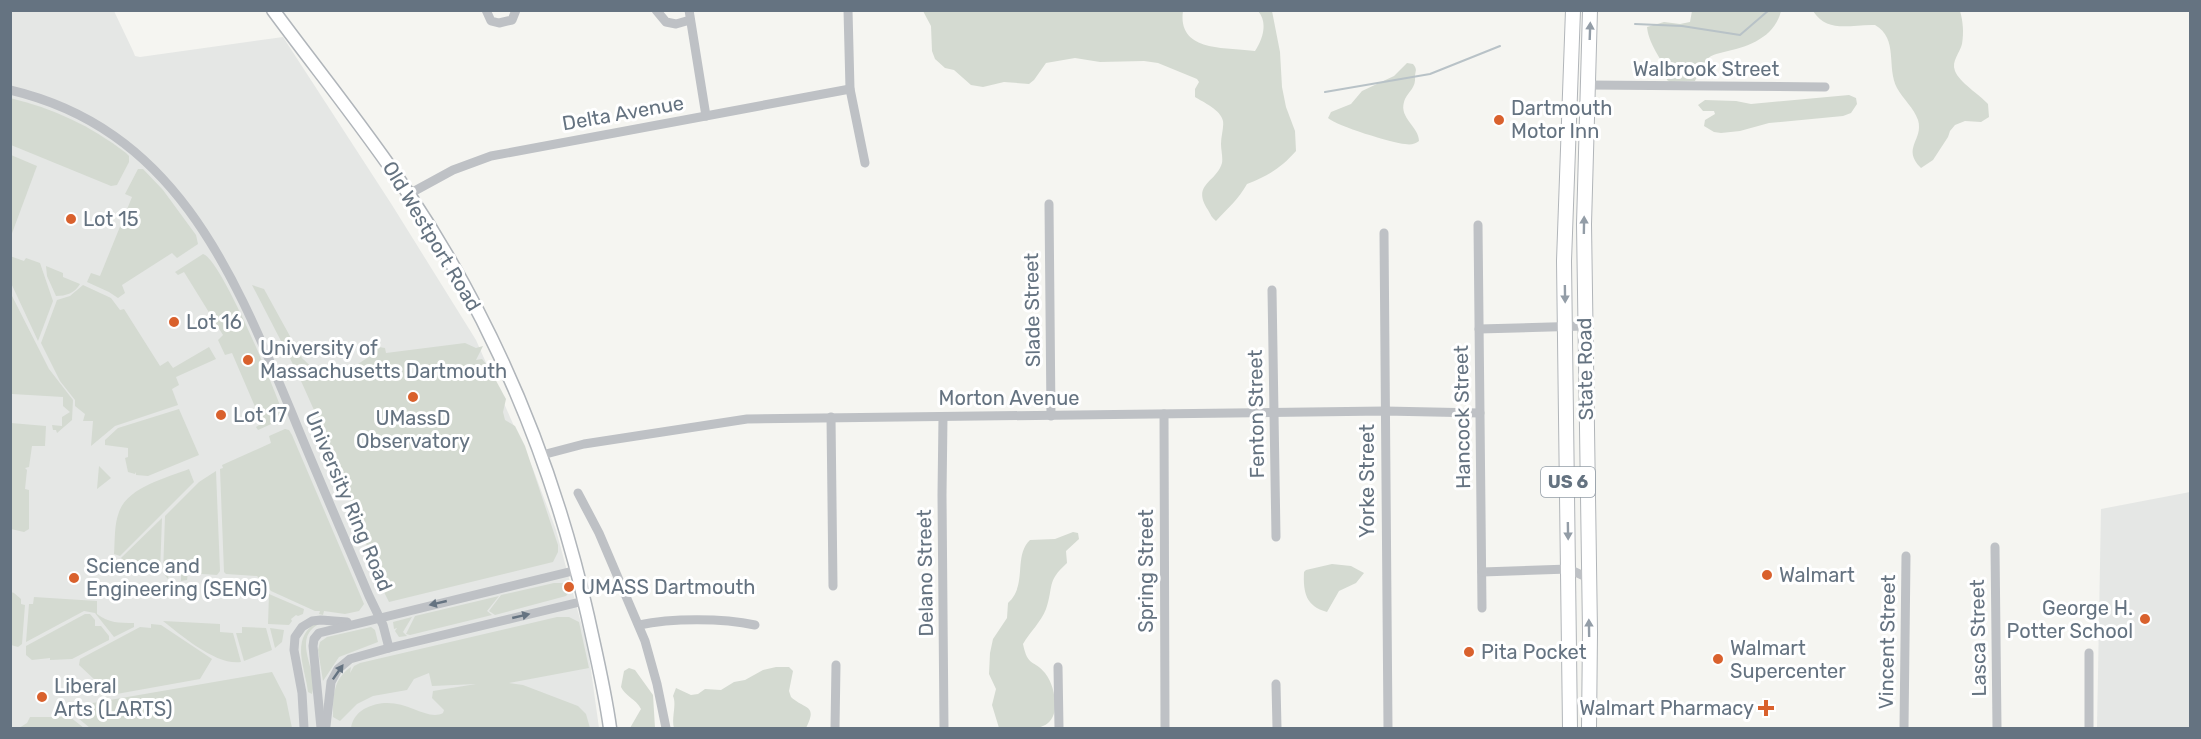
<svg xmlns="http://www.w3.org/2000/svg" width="2201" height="739" font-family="Rubik,sans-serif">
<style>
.built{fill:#e5e7e5}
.green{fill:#d4dad1}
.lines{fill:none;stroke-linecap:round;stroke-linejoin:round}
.stream{stroke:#b8c2c7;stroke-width:2}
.secondary-casing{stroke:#b0b5ba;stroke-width:15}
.primary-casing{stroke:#b1b5b9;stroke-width:16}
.street{stroke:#bec1c5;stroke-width:9}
.secondary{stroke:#fff;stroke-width:12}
.primary{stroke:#fff;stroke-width:14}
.oneway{fill:#939da7}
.oneway2{fill:#657381}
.poi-dot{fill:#d9612d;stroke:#fff;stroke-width:2}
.labels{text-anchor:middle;stroke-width:6;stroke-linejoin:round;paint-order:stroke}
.shield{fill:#fff;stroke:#939da7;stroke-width:1.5}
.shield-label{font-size:18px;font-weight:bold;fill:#657381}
.street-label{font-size:20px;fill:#657381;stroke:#fff}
.poi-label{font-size:20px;fill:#657381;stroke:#fff;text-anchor:start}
</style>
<rect width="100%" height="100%" fill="#f5f5f1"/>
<g class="built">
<path d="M10,11H114L133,51L135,56L140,57L283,37L392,205L476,340L533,469L556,530L588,649L599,728H11Z"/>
<path d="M2190,492V728H2097L2101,509Z"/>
</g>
<g class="green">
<path d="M923,11H1183C1177,53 1228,47 1255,51C1263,39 1268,22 1258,11H1272L1280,52L1282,87L1286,107L1295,131L1296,151C1281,168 1268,176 1247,184C1238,200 1229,207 1216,221C1211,217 1211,215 1208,210C1191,184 1216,183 1222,163C1223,157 1221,150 1221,144C1221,136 1224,128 1223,121C1221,110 1203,102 1195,97V89L1199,82L1197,79L1158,63L1144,61L1100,62L1075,58L1046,63L1034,80L1029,84L1004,82L983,87L971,85L954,70L945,68L935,59L932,51L931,26Z"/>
<path d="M1692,11H1781C1775,36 1751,46 1728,51C1720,53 1712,54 1706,60C1704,63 1697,77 1695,81L1670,82L1667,80C1666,61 1649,48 1647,27L1664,22L1680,24L1690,22Z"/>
<path d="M1813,11H1960C1963,21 1964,33 1962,44C1960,53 1951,61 1955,71C1959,82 1980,95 1988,104L1989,117L1981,122L1965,121L1955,125L1950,131L1948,137L1933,160L1921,168C1901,148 1924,140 1918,120C1914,108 1903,99 1897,88C1886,67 1899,39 1875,25C1851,24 1828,34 1813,11Z"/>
<path d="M1407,63L1413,64C1418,70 1415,71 1415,77C1416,89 1407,92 1404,102C1399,118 1419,127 1419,141C1415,144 1411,145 1405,144C1393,143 1336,126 1328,118L1331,112L1351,104L1362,91L1394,76Z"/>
<path d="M1849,95L1856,98L1857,104L1851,113L1843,116L1769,123L1740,131L1721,133L1714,132L1704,126L1705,120L1715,114L1714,111H1703L1698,105L1705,100L1736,101L1751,104Z"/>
<path d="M10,98C53,108 91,126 126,153L129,156V162L117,185L111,186L11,145Z"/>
<path d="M11,155L37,166L11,236L10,156Z"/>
<path d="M138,169H143L163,190L196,235L198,244L177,258L172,253L122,285L125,293L118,298L109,292L87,282L91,273L100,276L132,197L125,194Z"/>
<path d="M203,254C221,259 274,387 282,411L280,420L258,430L256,427L262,423L232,353L225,355L218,340L223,335L184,272L178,275L175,272Z"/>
<path d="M10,256L24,261L26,258L40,263L53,301L38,341L11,283Z"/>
<path d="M46,266L63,273V277L80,284C75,293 66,296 56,296L47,276Z"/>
<path d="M83,285L111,298L120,310L124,309L160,366L168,361L173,368L209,347L216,359L176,377L179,385L172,389L178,405L115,426L91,446L93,421H83L85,414L75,406V400L60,381L41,343L57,300L70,296Z"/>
<path d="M252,285L264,289L302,358L322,377L343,374L370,356L373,346L385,348L386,353L465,343L476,348L483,346L476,360L482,359C491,369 499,387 506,399L503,412L505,420L515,426L525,446L558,545V552L553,562L389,602L383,590L330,446L297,372Z"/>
<path d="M10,292L49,369L73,400L72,420L57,433L56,430H53L52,425L62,426V417L70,412L63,406V397L12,394Z"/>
<path d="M179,409L199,455L148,476L136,475V472L135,474L128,472L125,458L128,457V448L105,445V440L118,428Z"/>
<path d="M11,423L46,426L45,446H32L29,467L25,468L27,470L25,489L29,490V529L24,532L11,529Z"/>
<path d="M285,429L289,430L292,435L359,592L364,604L359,611L345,614L324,611L323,615L319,614L320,611H315L271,591L257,576L226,574L224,572L220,469L223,468L222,465L271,443L269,436Z"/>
<path d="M99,466L111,478L97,489Z"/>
<path d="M189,469L194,482L120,556L114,554C115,540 114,525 119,512C128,487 166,478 189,469Z"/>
<path d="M216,471L220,571L217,575L188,573L187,580L181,581V573L169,572L168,579L163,573L165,516L199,482Z"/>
<path d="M162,518L160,573L132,568L121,558Z"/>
<path d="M1073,532L1078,533L1079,539L1066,551L1067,563C1046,582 1054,586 1046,609C1041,622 1030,632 1023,644C1028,668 1034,659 1045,673C1052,682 1055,694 1055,705C1055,736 1022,728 999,728L992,705L996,689L989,674L990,653L993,639L1007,618L1008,603C1028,585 1013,556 1030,540L1055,539Z"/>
<path d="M1332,564L1351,566L1364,573L1356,583L1339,591L1327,612C1306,606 1303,593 1304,572L1306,570Z"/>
<path d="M554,583H563L569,586L570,591L566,596L495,615L489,611L501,595Z"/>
<path d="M11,592L14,593L21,599V604L25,605L22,644L18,647L11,645Z"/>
<path d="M269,594L304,609L303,614L298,616L296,615L291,619L292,621L289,625L268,624Z"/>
<path d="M499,596L487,611L492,615L410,635L406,634L415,616Z"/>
<path d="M34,597L97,601V614C109,623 119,623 134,623V627L114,637L95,613L84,611L26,642L29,604H33Z"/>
<path d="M85,614H90L95,620V626H101L109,636V640L72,659L50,660V658L32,660L26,655V646Z"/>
<path d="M412,617L403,632L407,636L399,637L395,631L397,628L394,629L393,622Z"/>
<path d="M557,617H569L579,622L589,668L509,683L523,685L578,706L586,714L590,728H351C352,720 357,713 364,709C400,690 424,723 443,713L444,710L432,698L433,691L476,684L432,686L429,673L414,679L407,690L373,696L357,704L340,721L333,717C333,696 333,679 351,667L350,673L354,666L360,663Z"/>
<path d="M163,621L220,624V632L233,633L241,662C217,666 182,636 163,621Z"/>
<path d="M151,624L161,625L212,659L200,679L111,695L79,665L80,659L140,627L151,628Z"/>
<path d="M314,624H319C290,639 320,672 312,694L308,692C305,667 291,641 314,624Z"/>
<path d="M242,627L266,628L272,650L244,661L236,633H242Z"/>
<path d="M371,627L375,630L378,642L339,657L323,681L318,650L320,642L327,637Z"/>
<path d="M270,628L284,630L282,642L275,648Z"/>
<path d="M776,667H789L793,671L789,691L791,697C805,710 818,704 806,728H674C671,718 677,705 673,696L676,688L691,695L698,694L705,689L721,690L734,682L745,680L763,670Z"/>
<path d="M629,668L635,670L653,695L655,728H630L641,709C636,699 625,696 621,687L624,671Z"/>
<path d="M272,672L286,699L292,728H90L73,714L77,708L82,707L81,705Z"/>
<path d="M30,717H70L84,728H19L27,723Z"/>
</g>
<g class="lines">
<g class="stream">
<path d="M1635,24L1682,26L1740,35L1769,10"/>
<path d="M1325,92L1430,74L1500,46"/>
</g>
<g class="secondary-casing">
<path id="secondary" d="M273,10C318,71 366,130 408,193C495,323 554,465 588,617C596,654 605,691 610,728"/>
</g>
<g class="primary-casing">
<g id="primary">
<path d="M1570,728L1564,261L1573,10"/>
<path d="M1589,728L1590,632L1584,224L1590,10"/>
</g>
</g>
<g class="street">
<path d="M486,10L491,21L499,23L512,20L516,10"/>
<path d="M656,10L666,22L676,24L690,20"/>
<path d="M689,10L706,116"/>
<path d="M848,10L850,89L865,163"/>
<path d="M1587,85L1825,87"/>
<path d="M10,90C175,129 232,270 291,411C316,473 343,534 369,596L383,625L389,648"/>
<path d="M409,194L453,170L491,156L850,89"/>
<path d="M1049,204L1051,416"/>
<path d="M1478,225L1482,608"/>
<path d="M1384,233L1388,728"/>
<path d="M1272,290L1276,537"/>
<path d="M1479,329L1584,326"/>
<path d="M1164,414L1165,728"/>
<path d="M831,417L833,586"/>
<path d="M943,417L942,495L944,728"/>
<path d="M542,455L584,444L747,419L1385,411L1480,413"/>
<path d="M578,493L599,533L645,641L657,684L666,728"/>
<path d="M1995,547L1997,728"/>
<path d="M1482,572L1569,569L1588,578"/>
<path d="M639,625C671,618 723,618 755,625"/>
<path d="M2089,653V728"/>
<path d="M1058,667L1059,728"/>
<path d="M1276,684L1277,728"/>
<path d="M326,726L331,682L338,669L350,659L389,648L584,601"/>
<path d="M304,728L302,693L294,650L295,637L302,627L312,621L321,620L347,622"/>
<path d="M321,728L313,646L314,639L319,633L577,570"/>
<path d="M835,728L836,665"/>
<path d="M1904,728L1906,556"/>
</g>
<use href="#secondary" class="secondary"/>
<use href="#primary" class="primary"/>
</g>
<defs><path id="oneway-solid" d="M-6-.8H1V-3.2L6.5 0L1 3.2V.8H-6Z" transform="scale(1.5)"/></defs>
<g class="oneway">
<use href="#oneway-solid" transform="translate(1590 31) rotate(-88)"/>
<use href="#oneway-solid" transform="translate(1584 225) rotate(-89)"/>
<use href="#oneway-solid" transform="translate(1565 294) rotate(89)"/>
<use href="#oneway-solid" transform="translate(1568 531) rotate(89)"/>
<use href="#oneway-solid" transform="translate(1589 628) rotate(-91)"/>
</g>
<g class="oneway2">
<use href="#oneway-solid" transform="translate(438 603) rotate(167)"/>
<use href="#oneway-solid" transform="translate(521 616) rotate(-13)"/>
<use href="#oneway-solid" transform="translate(338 672) rotate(-55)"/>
</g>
<g class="poi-dot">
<circle cx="1499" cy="120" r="6"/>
<circle cx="71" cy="219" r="6"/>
<circle cx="174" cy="322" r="6"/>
<circle cx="248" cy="360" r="6"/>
<circle cx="413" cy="397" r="6"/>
<circle cx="221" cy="415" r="6"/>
<circle cx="1767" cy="575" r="6"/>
<circle cx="74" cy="578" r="6"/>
<circle cx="569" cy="587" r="6"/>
<circle cx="2145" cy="619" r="6"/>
<circle cx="1469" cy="652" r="6"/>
<circle cx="1718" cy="659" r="6"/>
<circle cx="42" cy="697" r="6"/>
<path d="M1763 699h6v6h6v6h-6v6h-6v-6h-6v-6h6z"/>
</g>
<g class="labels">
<rect class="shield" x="1541" y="467" width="54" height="30" rx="4.5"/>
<g class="shield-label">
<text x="1568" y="488">US 6</text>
</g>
<g class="street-label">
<text x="1706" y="76">Walbrook Street</text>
<text transform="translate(623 113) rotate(-10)" y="7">Delta Avenue</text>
<text transform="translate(432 236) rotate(59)" y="7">Old Westport Road</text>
<text transform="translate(1032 310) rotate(-91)" y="7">Slade Street</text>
<text transform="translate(1585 369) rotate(-91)" y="7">State Road</text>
<text x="1009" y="405">Morton Avenue</text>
<text transform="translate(1256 414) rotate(-91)" y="7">Fenton Street</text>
<text transform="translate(1462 417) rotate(-91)" y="7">Hancock Street</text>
<text transform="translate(1367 481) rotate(-90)" y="7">Yorke Street</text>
<text transform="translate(349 501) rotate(67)" y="7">University Ring Road</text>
<text transform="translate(1146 571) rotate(-90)" y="7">Spring Street</text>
<text transform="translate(925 573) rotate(-91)" y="7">Delano Street</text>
<text transform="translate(1978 638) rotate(-91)" y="7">Lasca Street</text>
<text transform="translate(1887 642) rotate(-89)" y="7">Vincent Street</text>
</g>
<g class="poi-label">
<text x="1511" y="115">Dartmouth<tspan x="1511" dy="23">Motor Inn</tspan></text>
<text x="83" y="226">Lot 15</text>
<text x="186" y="329">Lot 16</text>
<text x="260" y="355">University of<tspan x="260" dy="23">Massachusetts Dartmouth</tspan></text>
<text x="233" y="422">Lot 17</text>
<text x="413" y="425" text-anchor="middle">UMassD<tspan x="413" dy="23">Observatory</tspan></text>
<text x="86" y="573">Science and<tspan x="86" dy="23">Engineering (SENG)</tspan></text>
<text x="1779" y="582">Walmart</text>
<text x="581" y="594">UMASS Dartmouth</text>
<text x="2133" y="615" text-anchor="end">George H.<tspan x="2133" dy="23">Potter School</tspan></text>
<text x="1730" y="655">Walmart<tspan x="1730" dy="23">Supercenter</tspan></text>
<text x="1481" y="659">Pita Pocket</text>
<text x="54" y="693">Liberal<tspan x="54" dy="23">Arts (LARTS)</tspan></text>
<text x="1754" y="715" text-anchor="end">Walmart Pharmacy</text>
</g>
</g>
<rect width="2201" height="739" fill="none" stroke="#657381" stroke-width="24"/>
</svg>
